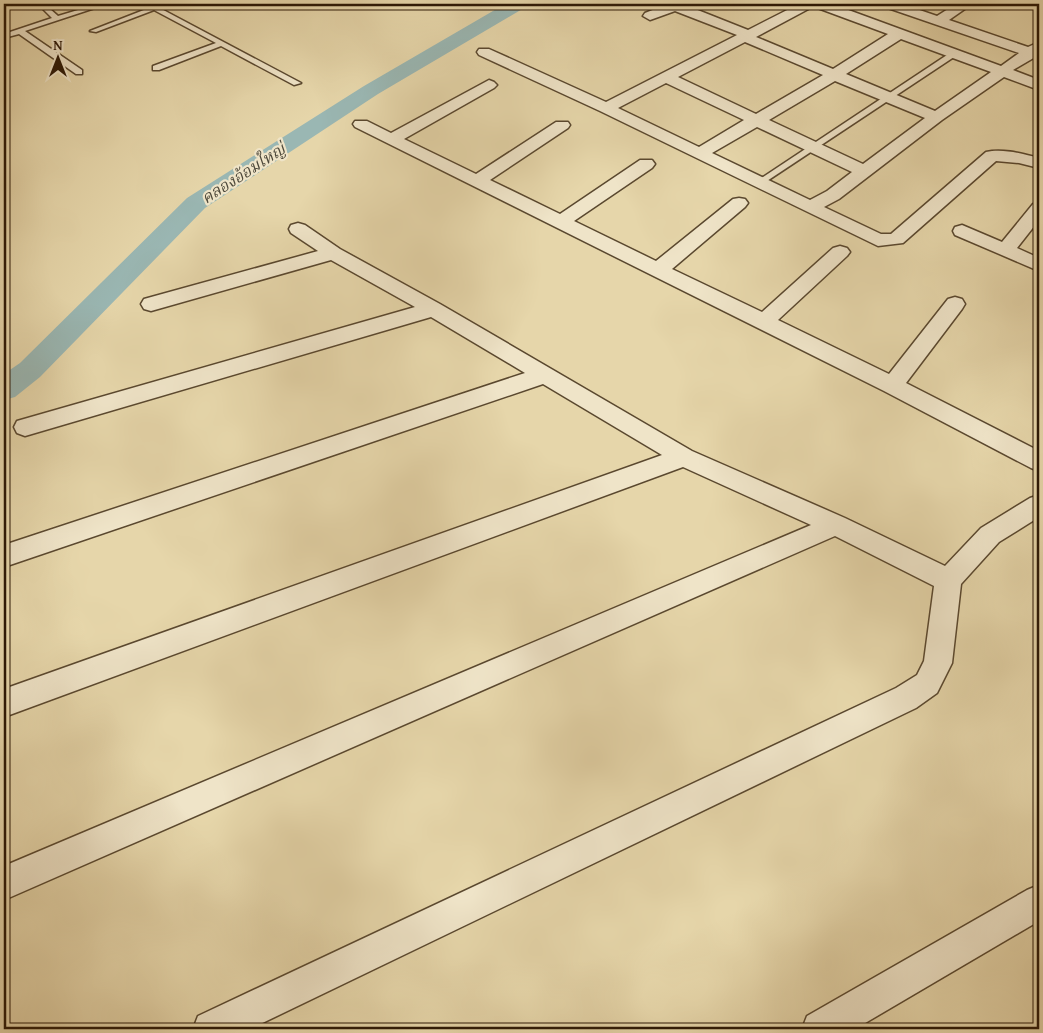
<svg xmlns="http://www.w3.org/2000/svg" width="1043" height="1033" font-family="'Gentium Book Plus','Noto Serif Thai',serif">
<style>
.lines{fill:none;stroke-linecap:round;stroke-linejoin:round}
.canal{fill:#9ab7b3;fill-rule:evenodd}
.service-casing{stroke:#5a482f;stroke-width:3}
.minor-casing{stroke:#5a482f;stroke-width:3}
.service{fill:#efe4c8;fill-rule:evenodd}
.minor{fill:#efe4c8;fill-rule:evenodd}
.labels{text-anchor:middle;stroke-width:4.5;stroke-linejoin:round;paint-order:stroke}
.far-water-label{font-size:16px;font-style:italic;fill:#4d483a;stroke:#efe4c8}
</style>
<rect width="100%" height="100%" fill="#e6d6aa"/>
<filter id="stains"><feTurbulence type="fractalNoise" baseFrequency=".004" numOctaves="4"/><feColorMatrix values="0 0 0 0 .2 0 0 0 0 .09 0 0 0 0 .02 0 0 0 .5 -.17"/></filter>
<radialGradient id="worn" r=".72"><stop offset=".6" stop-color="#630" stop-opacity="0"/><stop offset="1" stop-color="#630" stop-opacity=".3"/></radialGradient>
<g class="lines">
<path class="canal" d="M505,4H527L524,8L378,94L205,208L40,377L15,397L4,400V374L20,363L187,198L364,86Z"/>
<g class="service-casing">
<g id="service">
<path d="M50,4H58L50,9L58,16L98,4H107L25,31L82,70V74H76L19,34L4,38V34L52,18L43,9Z"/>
<path d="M144,4H152L301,83L294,85L221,46L159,70H153V66L216,43L154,10L96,32L90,31L149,8Z"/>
<path d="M950,53L957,55L761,185L754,183Z"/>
</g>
</g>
<g class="minor-casing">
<g id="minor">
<path d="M668,4H686L685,5L748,30L799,4H832L1001,66L1019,53L885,7L883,4H902L937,16L956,4H972L949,20L1028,47L1039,42V53L1037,56L1013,70L1039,80V90L1004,77L942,120L839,199L824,207L881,234H891L986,152C1003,148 1023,154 1039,158V168L1019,163L996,161L903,243L878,246L600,111L479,55L477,52L479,49H489L606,102L737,35L675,11L650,20L643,16L645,13ZM814,6L815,7L888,34L833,69L756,37ZM901,39L991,72L935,111L846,74ZM745,42L823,75L756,114L678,77ZM835,81L925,118L863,164L769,120ZM666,83L744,120L699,147L618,108ZM757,127L852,172L827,191L810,200L712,153Z"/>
<path d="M489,80L494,82L497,85L494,88L404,139L476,174L556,122H568L570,125L568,128L490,180L560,214L640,160H652L655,164L652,168L574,221L656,261L733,199L739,198L745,199L748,203L745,207L672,269L762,312L833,248L840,246L847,248L850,252L847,256L778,320L889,374L948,299L955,297L962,299L965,304L962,309L906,383L1039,451V471L1031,468L884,391L355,127L353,124L355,121H367L391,133Z"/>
<path d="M1039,203V220L1017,248L1039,258V271L955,235L953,231L955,227L962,225L1002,242L1033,204Z"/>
<path d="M298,223L305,225L340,249L440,304L692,451L845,518L945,566L981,528L1030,498L1039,495V517L999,542L961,584L952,663L937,693L916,708L250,1029H193L198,1016L896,688L917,675L924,661L934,586L835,536L4,900V866L811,525L683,467L4,717V689L662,455L543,384L4,567V545L525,373L431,317L25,436L17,433L14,427L17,421L415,307L331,260L151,311L144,309L141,304L144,299L318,251L291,233L289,229L291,225Z"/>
<path d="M1039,885V921L855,1029H802L807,1016L1027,890Z"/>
</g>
</g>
<use href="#service" class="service"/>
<use href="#minor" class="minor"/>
</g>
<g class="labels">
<g class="far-water-label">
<text transform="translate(243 173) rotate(-33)" y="6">คลองอ้อมใหญ่</text>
</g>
</g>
<rect width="1043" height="1033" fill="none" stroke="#e6d6aa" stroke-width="20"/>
<rect x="5" y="5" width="1033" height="1023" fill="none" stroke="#2c1806" stroke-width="2.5"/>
<rect x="10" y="10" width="1023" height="1013" fill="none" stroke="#2c1806"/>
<g transform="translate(58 58)" stroke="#efe4c8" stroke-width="4" paint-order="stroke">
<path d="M0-4L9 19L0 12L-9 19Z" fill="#2c1806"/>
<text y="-8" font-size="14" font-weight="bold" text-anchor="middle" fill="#2c1806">N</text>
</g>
<rect width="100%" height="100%" filter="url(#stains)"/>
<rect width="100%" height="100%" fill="url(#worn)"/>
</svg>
